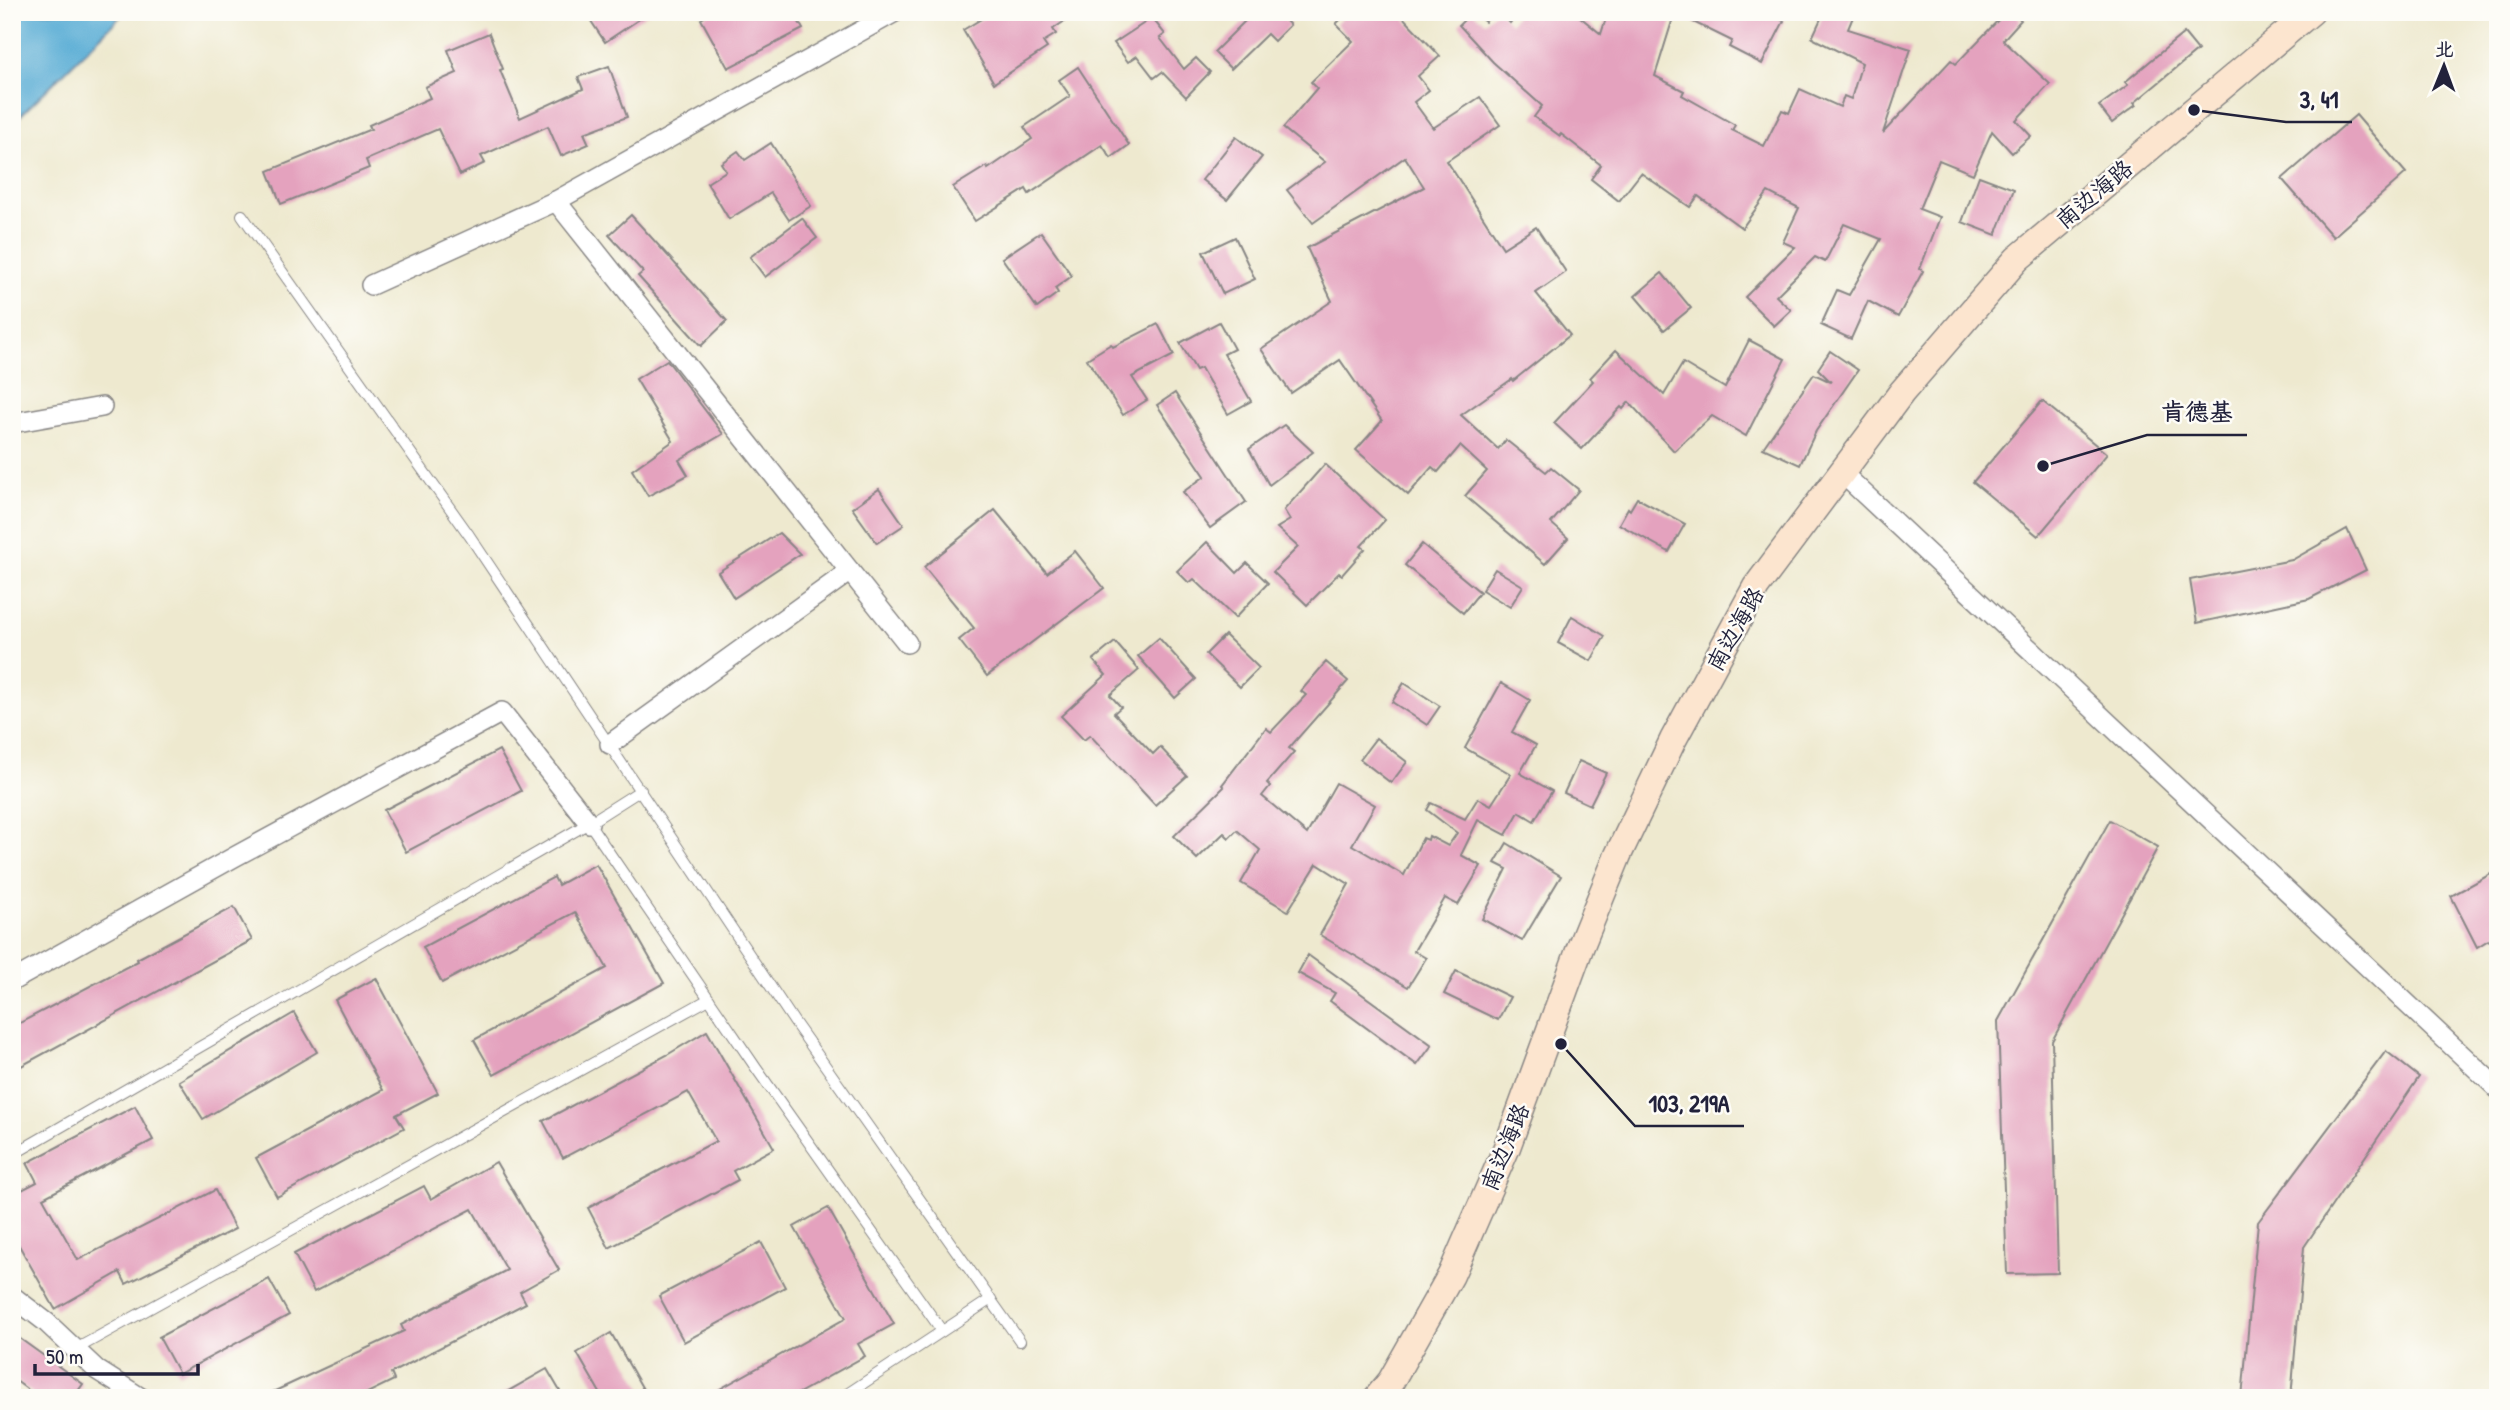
<svg xmlns="http://www.w3.org/2000/svg" width="2510" height="1410" font-family="'Patrick Hand','LXGW WenKai TC',sans-serif">
<style>
.water{fill:#5aadd5;stroke:#3e6888;stroke-width:2}
.building{fill:#e4a2be}
.lines{fill:none;stroke-linecap:round;stroke-linejoin:round}
.service-casing{stroke:#888685;stroke-width:12}
.minor-casing{stroke:#888685;stroke-width:22}
.secondary-casing{stroke:#888685;stroke-width:29}
.service{stroke:#fff;stroke-width:10}
.minor{stroke:#fff;stroke-width:19}
.secondary{stroke:#fce5cf;stroke-width:26}
.labels{text-anchor:middle;stroke-width:5;stroke-linejoin:round;paint-order:stroke}
.street-label{font-size:23px;fill:#22223b;stroke:#fdfcf7}
.leader{fill:none;stroke:#22223b;stroke-width:2.5}
.callout-dot{fill:#22223b;stroke:#fdfcf7;stroke-width:2.5}
.callout-label{font-size:24px;text-anchor:middle;font-weight:bold;fill:#22223b;stroke:#fdfcf7;stroke-width:5;stroke-linejoin:round;paint-order:stroke}
</style>
<rect width="100%" height="100%" fill="#fdfcf7"/>
<filter id="ink" filterUnits="userSpaceOnUse"><feTurbulence type="fractalNoise" baseFrequency=".0143" numOctaves="2"/><feDisplacementMap in="SourceGraphic" scale="14" xChannelSelector="R" yChannelSelector="G"/><feConvolveMatrix kernelMatrix="1 2 1 2 8 2 1 2 1" color-interpolation-filters="sRGB"/></filter>
<filter id="wash" filterUnits="userSpaceOnUse"><feTurbulence type="fractalNoise" baseFrequency=".00686" numOctaves="4" result="noise"/><feDisplacementMap in="SourceGraphic" scale="28" xChannelSelector="R" yChannelSelector="G"/><feGaussianBlur stdDeviation="1.57" result="paint"/><feColorMatrix in="noise" values="0 0 0 0 0 0 0 0 0 0 0 0 0 0 0 0 0 1.4 0 .05"/><feComposite in="paint" operator="in"/></filter>
<g filter="url(#wash)">
<rect width="100%" height="100%" fill="#eee9cf"/>
<path class="water" d="M12,12H125L12,124Z"/>
<g id="blocks">
<g class="building">
<path d="M585,12H650L605,42Z"/>
<path d="M713,12H793L803,29L728,68L701,19Z"/>
<path d="M993,12H1078L1053,29L1056,34L1043,42L1047,48L994,83L963,30Z"/>
<path d="M1254,12H1277L1290,25L1274,41L1267,34L1231,69L1214,52Z"/>
<path d="M1348,12H1398L1440,56L1418,76L1429,90L1414,102L1433,128L1480,97L1500,125L1447,161L1503,248L1536,227L1566,272L1536,293L1570,335L1513,381L1512,379L1461,415L1498,449L1506,440L1546,472L1551,467L1579,490L1551,523L1568,538L1545,564L1465,496L1487,471L1460,446L1438,472L1432,467L1408,495L1356,450L1382,421L1340,360L1291,393L1261,349L1332,301L1307,248L1424,187L1405,157L1313,223L1287,190L1325,162L1283,128L1317,88L1311,82L1353,41L1336,24Z"/>
<path d="M1472,12L1485,22L1495,12H1500L1510,23L1519,12H1574L1601,34L1608,12H1657L1673,18L1655,76L1684,91L1682,95L1735,125L1732,130L1764,146L1782,110L1789,113L1800,89L1840,107L1844,96L1851,99L1862,63L1812,38L1824,12H1855L1848,29L1911,49L1883,133L1951,60L1956,64L2006,12H2013L2021,20L2003,40L2050,84L2016,120L2031,136L2012,153L1992,131L1973,174L1939,160L1919,209L1940,217L1920,269L1923,271L1898,317L1868,301L1851,339L1821,325L1837,290L1849,295L1881,239L1844,224L1825,262L1815,257L1776,296L1791,310L1774,326L1745,297L1795,247L1783,242L1799,208L1768,192L1742,228L1698,196L1690,207L1641,173L1619,201L1591,179L1601,165L1561,134L1560,136L1534,117L1542,106L1493,62L1459,25Z"/>
<path d="M1673,12H1766L1784,21L1762,64L1729,47L1732,41Z"/>
<path d="M1152,18L1165,34L1160,38L1184,69L1196,58L1210,72L1186,97L1162,72L1154,78L1137,56L1128,62L1114,43Z"/>
<path d="M489,33L503,69L500,70L520,118L583,89L578,77L609,66L627,117L584,133L589,144L561,156L548,126L481,156L485,163L460,175L438,129L366,160L369,168L281,204L268,171L371,129L369,125L430,98L425,87L457,73L448,50Z"/>
<path d="M2184,33L2198,50L2134,103L2136,105L2112,123L2099,106L2128,85L2125,82Z"/>
<path d="M1078,67L1129,145L1111,158L1102,145L1029,194L1026,189L975,221L953,187L987,166L988,169L1032,139L1024,127L1070,96L1059,80Z"/>
<path d="M2356,115L2406,173L2333,237L2282,179Z"/>
<path d="M1236,137L1262,157L1227,200L1202,180Z"/>
<path d="M771,143L811,206L789,220L771,193L729,219L707,183L726,171L721,163L738,151L745,160Z"/>
<path d="M1979,176L2014,189L1996,235L1962,222Z"/>
<path d="M631,215L727,321L701,346L638,276L643,272L609,235Z"/>
<path d="M802,218L817,238L765,277L750,257Z"/>
<path d="M1041,232L1072,276L1055,288L1058,293L1037,308L1002,258Z"/>
<path d="M1235,237L1255,279L1223,294L1203,252Z"/>
<path d="M1662,273L1691,308L1664,330L1635,296Z"/>
<path d="M1219,322L1234,349L1224,354L1251,401L1228,414L1201,368L1196,370L1180,343Z"/>
<path d="M1158,324L1174,355L1132,377L1147,400L1123,415L1087,359L1111,344L1113,347Z"/>
<path d="M1749,340L1785,359L1746,436L1712,416L1674,451L1629,402L1623,409L1621,407L1582,449L1554,423L1593,381L1590,378L1616,350L1664,395L1683,363L1725,388Z"/>
<path d="M1830,351L1858,370L1816,431L1800,465L1763,448L1814,374L1831,382L1818,369Z"/>
<path d="M667,360L723,434L679,460L688,475L648,496L632,470L673,441L636,379Z"/>
<path d="M1175,393L1246,502L1210,528L1183,492L1205,476L1157,405Z"/>
<path d="M2042,401L2107,454L2038,536L1973,482Z"/>
<path d="M1284,425L1313,452L1269,485L1249,449Z"/>
<path d="M1325,464L1385,520L1361,546L1365,549L1342,575L1339,573L1307,605L1273,572L1298,547L1277,528L1290,520L1284,510Z"/>
<path d="M879,489L904,525L877,543L852,508Z"/>
<path d="M1637,498L1685,524L1669,552L1619,524L1628,508L1630,510Z"/>
<path d="M995,510L1047,573L1075,551L1104,588L987,676L959,640L974,628L924,567Z"/>
<path d="M2347,529L2366,570L2309,599L2197,623L2190,580L2292,560Z"/>
<path d="M779,533L800,554L734,598L718,572Z"/>
<path d="M1207,542L1237,573L1247,563L1268,583L1235,618L1194,579L1189,583L1177,571Z"/>
<path d="M1422,544L1480,592L1463,613L1405,565Z"/>
<path d="M1495,569L1523,586L1510,607L1482,590Z"/>
<path d="M1572,616L1605,636L1591,661L1558,643Z"/>
<path d="M1225,635L1259,668L1240,687L1206,654Z"/>
<path d="M1159,638L1196,679L1175,698L1138,656Z"/>
<path d="M1115,642L1139,670L1110,695L1121,707L1114,713L1153,754L1160,747L1187,776L1155,805L1090,735L1084,740L1061,716L1106,675L1093,660Z"/>
<path d="M1326,662L1348,681L1289,748L1294,752L1267,783L1270,786L1262,796L1307,834L1336,783L1375,805L1352,845L1404,875L1423,838L1428,840L1429,836L1448,846L1457,833L1427,810L1431,803L1465,819L1478,798L1491,805L1511,774L1465,748L1501,683L1530,700L1512,732L1536,745L1520,773L1552,791L1534,821L1519,812L1506,835L1478,820L1461,855L1481,866L1458,905L1445,898L1414,951L1426,958L1408,987L1320,935L1349,884L1317,864L1288,911L1241,883L1260,850L1237,830L1229,838L1224,833L1197,859L1174,836L1224,787L1222,785L1266,728L1271,732L1306,695L1301,691Z"/>
<path d="M1404,683L1440,706L1427,725L1392,702Z"/>
<path d="M1376,738L1407,762L1391,783L1360,759Z"/>
<path d="M499,750L521,791L406,852L384,810Z"/>
<path d="M1579,761L1606,773L1590,805L1564,793Z"/>
<path d="M2110,820L2158,847L2052,1041L2058,1273L2007,1274L1998,1021Z"/>
<path d="M1507,843L1561,876L1522,941L1482,919L1507,869L1495,863Z"/>
<path d="M596,864L664,983L494,1075L474,1040L607,968L575,912L442,983L423,947L554,877L558,885Z"/>
<path d="M2498,870V934L2477,947L2451,896Z"/>
<path d="M234,907L252,940L12,1071V1027L138,961L137,959Z"/>
<path d="M1308,955L1432,1045L1417,1065L1330,1001L1335,993L1298,973Z"/>
<path d="M1456,971L1510,997L1498,1020L1444,994Z"/>
<path d="M376,978L438,1093L396,1115L404,1128L277,1197L256,1158L383,1090L335,1000Z"/>
<path d="M294,1013L317,1052L203,1119L179,1081Z"/>
<path d="M707,1031L774,1148L733,1171L738,1180L609,1248L588,1208L716,1141L688,1092L563,1158L543,1121L667,1055Z"/>
<path d="M2386,1051L2419,1077L2304,1247L2291,1398H2242L2258,1222Z"/>
<path d="M135,1106L153,1140L43,1198L78,1260L215,1190L235,1229L126,1284L120,1272L55,1309L12,1233V1195L37,1182L27,1163Z"/>
<path d="M496,1162L559,1270L520,1292L526,1303L391,1373L394,1380L357,1398H260L404,1331L401,1325L507,1270L472,1209L314,1292L294,1254L424,1186L431,1199Z"/>
<path d="M828,1208L894,1324L858,1344L865,1356L790,1398H704L846,1318L794,1227Z"/>
<path d="M761,1242L785,1287L684,1342L659,1296Z"/>
<path d="M269,1279L289,1315L179,1374L159,1337Z"/>
<path d="M611,1333L648,1398H603L577,1353Z"/>
<path d="M19,1338L83,1384L73,1398H39L12,1378V1348Z"/>
<path d="M547,1369L564,1398H496Z"/>
</g>
</g>
</g>
<g filter="url(#ink)">
<use href="#blocks" fill-opacity="0" stroke="#888685" stroke-width="2"/>
<g class="lines">
<g class="service-casing">
<g id="service">
<path d="M242,215L469,535L795,1023L1020,1341"/>
<path d="M641,790L589,823L756,1068L942,1331"/>
<path d="M12,1155L589,823"/>
<path d="M76,1349L709,999"/>
<path d="M841,1398L991,1299"/>
</g>
</g>
<g class="minor-casing">
<g id="minor">
<path d="M556,201L907,643"/>
<path d="M371,285L556,201L895,12"/>
<path d="M12,423L102,407"/>
<path d="M1842,473L2498,1089"/>
<path d="M610,744L850,571"/>
<path d="M12,981L236,856L502,712L589,823"/>
<path d="M12,1296L46,1322L97,1370L141,1398"/>
</g>
</g>
<g class="secondary-casing">
<path id="secondary" d="M1377,1398L1391,1381L1451,1275L1507,1147L1580,948L1618,855L1673,740L1756,587L1902,392L2017,259L2311,12"/>
</g>
<use href="#service" class="service"/>
<use href="#minor" class="minor"/>
<use href="#secondary" class="secondary"/>
</g>
</g>
<g class="labels">
<g class="street-label">
<text transform="translate(2094 194) rotate(-40)" y="8">南边海路</text>
<text transform="translate(1735 629) rotate(-61)" y="8">南边海路</text>
<text transform="translate(1505 1147) rotate(-68)" y="8">南边海路</text>
</g>
</g>
<path class="leader" d="M2194 110L2286 122H2352M2043 466L2147 435H2247M1561 1044L1635 1126H1744"/>
<g class="callout-dot">
<circle cx="2194" cy="110" r="7"/>
<circle cx="2043" cy="466" r="7"/>
<circle cx="1561" cy="1044" r="7"/>
</g>
<g class="callout-label">
<text x="2319" y="108">3, 41</text>
<text x="2197" y="420">肯德基</text>
<text x="1689" y="1112">103, 219A</text>
</g>
<rect width="2510" height="1410" fill="none" stroke="#fdfcf7" stroke-width="42"/>
<g transform="translate(2444 66) rotate(1)" stroke="#fdfcf7" stroke-width="5" paint-order="stroke">
<path d="M0-5L12 26L0 18L-12 26Z" fill="#22223b"/>
<text y="-10" font-size="19" font-weight="bold" text-anchor="middle" fill="#22223b">北</text>
</g>
<path d="M35 1364v10h163v-10" fill="none" stroke="#22223b" stroke-width="3.5"/>
<text x="46" y="1364" font-size="21" fill="#22223b" stroke="#fdfcf7" stroke-width="5" paint-order="stroke">50 m</text>
</svg>
